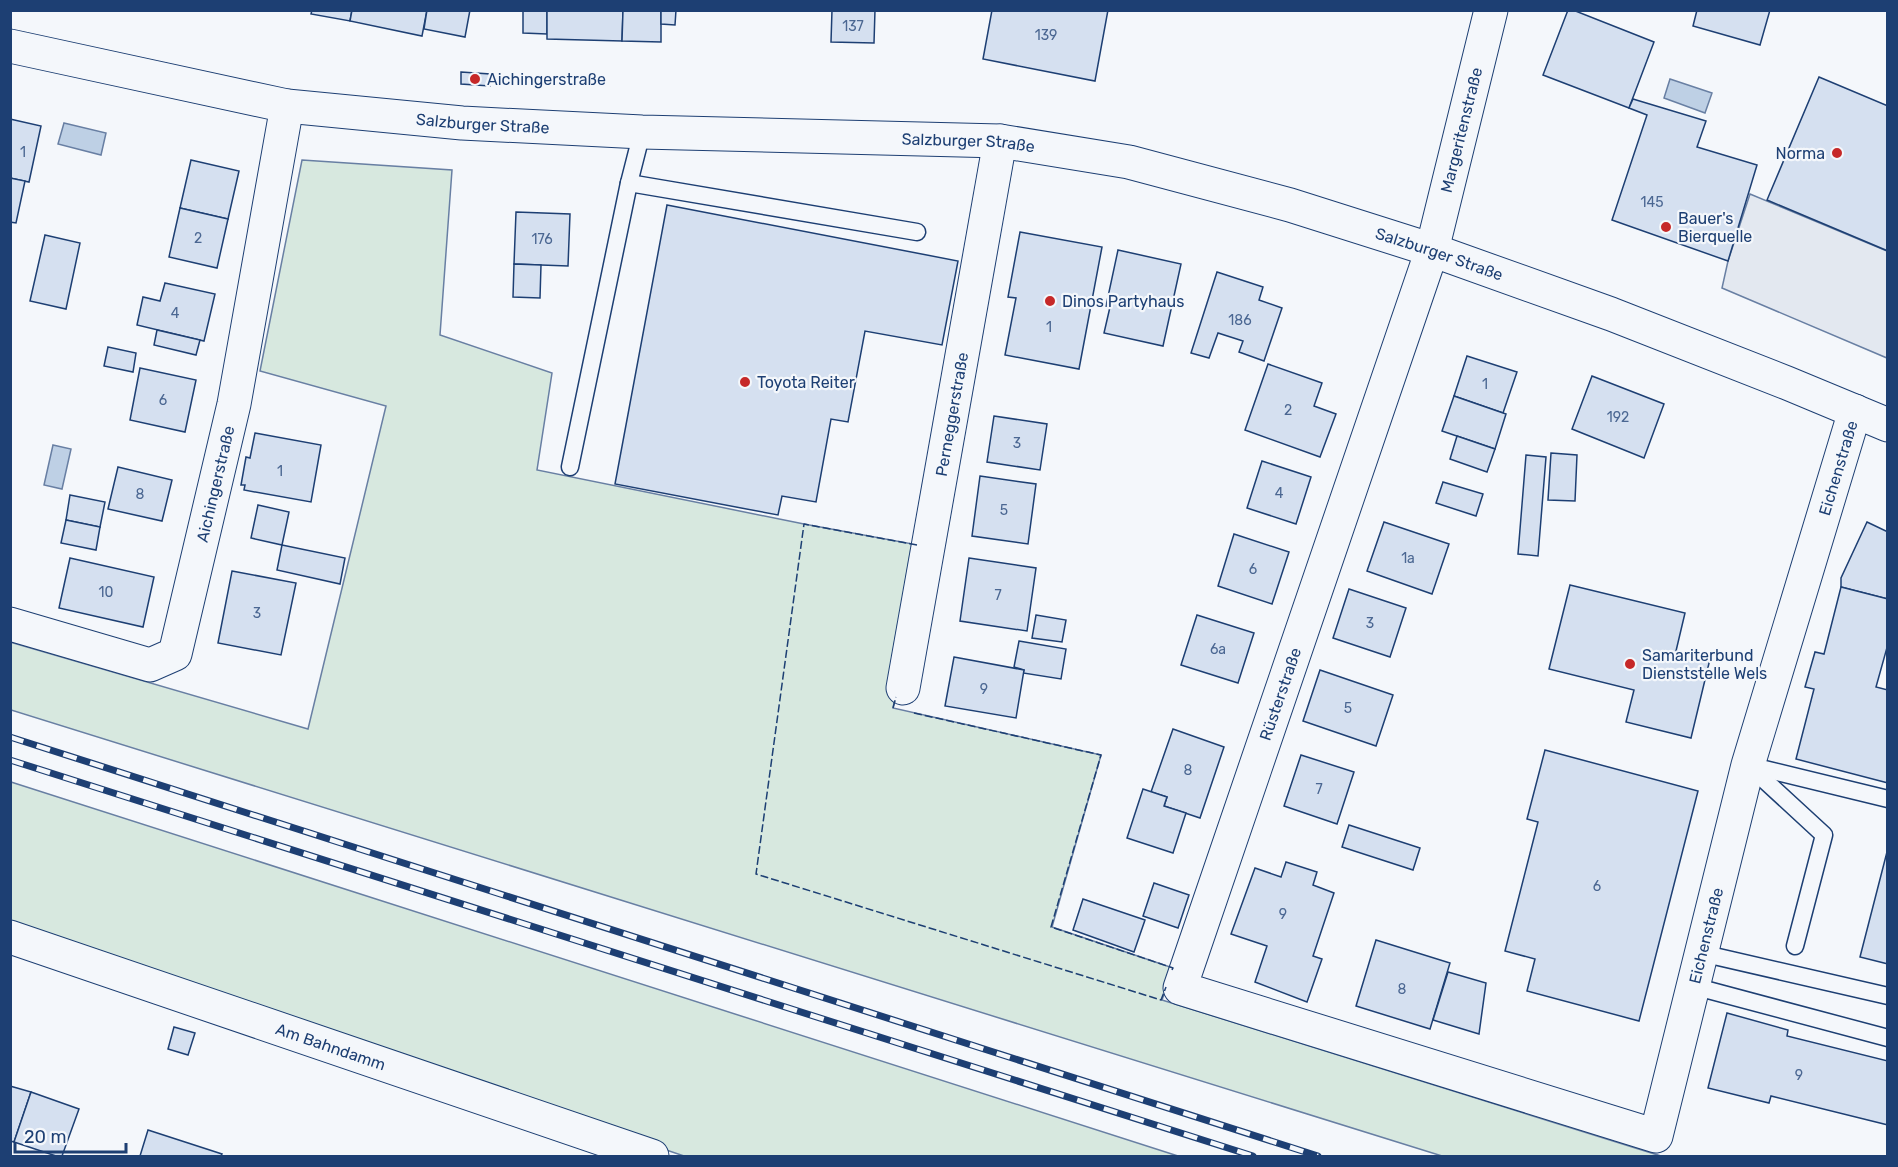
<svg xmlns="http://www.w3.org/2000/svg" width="1898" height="1167" font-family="Rubik,sans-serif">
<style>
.green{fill:#d7e8df;stroke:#687fa3;stroke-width:1.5}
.parking{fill:#e3e8f0;stroke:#687fa3;stroke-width:1.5}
.water{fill:#bed0e5;stroke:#687fa3;stroke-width:1.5}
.building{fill:#d5e0f0;stroke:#1d3f73;stroke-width:1.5}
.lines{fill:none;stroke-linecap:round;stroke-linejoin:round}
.service-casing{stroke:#1d3f73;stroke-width:19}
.minor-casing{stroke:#1d3f73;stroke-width:35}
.primary-casing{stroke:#1d3f73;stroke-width:35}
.service{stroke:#f4f7fb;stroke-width:16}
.minor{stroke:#f4f7fb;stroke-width:33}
.primary{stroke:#f4f7fb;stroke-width:33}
.rail-casing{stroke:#1d3f73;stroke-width:7}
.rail{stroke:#f4f7fb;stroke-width:4.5;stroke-dasharray:14;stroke-linecap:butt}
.fence{stroke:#1d3f73;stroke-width:1.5;stroke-dasharray:8 3;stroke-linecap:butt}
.poi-dot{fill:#c62828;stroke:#f4f7fb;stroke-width:2}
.labels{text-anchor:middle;stroke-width:4.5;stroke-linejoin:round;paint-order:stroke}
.number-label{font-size:14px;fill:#4b6792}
.poi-label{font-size:16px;fill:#1d3f73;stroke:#f4f7fb;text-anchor:start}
.street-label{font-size:16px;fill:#1d3f73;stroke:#f4f7fb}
</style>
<rect width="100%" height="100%" fill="#f4f7fb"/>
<g class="green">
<path d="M302,160L452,170L440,335L552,373L537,470L804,524L929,547L893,708L1101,755L1052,927L1173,968L1162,1000L1661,1156H1442L11,710L10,642L308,729L386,406L260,371Z"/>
<path d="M11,782L1178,1156H684L11,928Z"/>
</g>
<path class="parking" d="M1750,194L1887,251V358L1722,288L1728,261Z"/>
<g class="water">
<path d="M1670,79L1712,93L1705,113L1664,98Z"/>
<path d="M64,123L106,133L101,155L58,144Z"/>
<path d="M53,445L71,449L62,489L44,485Z"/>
</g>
<g class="building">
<path d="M312,10H352L350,21L311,14Z"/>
<path d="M352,10H427L422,36L350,21Z"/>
<path d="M427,10H470L465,37L424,29Z"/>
<path d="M523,10H547V34L523,33Z"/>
<path d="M547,10H623L622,41L547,39Z"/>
<path d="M623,10H661V42L622,41Z"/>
<path d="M661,10H676L675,25L661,24Z"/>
<path d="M832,10H875L874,43L831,42Z"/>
<path d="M992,10H1108L1095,81L983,59Z"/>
<path d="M1568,10H1573L1654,42L1629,108L1543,75Z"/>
<path d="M1697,10H1770L1760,45L1693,26Z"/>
<path d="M461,72L490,74V86L461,84Z"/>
<path d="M1819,77L1888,106V251L1767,200Z"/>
<path d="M1633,99L1706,121L1697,147L1757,165L1728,261L1612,220L1647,115L1629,108Z"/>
<path d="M10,119L41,126L29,182L10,178Z"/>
<path d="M191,160L239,171L228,219L180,208Z"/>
<path d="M10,178L25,181L16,223L10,222Z"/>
<path d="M667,205L958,261L942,345L865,331L848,422L831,419L816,502L782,496L778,515L615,484Z"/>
<path d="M180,208L228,219L217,268L169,257Z"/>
<path d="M516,212L570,214L568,266L514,264Z"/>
<path d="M1020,232L1102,247L1079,369L1005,355L1016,298L1008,297Z"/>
<path d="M45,235L80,243L66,309L30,301Z"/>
<path d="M1118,250L1181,264L1163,346L1104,333L1110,307L1106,306Z"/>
<path d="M514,264L541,265L540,298L513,297Z"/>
<path d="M1217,272L1263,287L1259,300L1282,308L1264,361L1239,352L1243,341L1218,333L1209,358L1191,353Z"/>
<path d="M165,283L215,294L204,341L137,325L143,297L160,301Z"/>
<path d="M157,330L200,340L196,355L154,345Z"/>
<path d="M108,347L136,353L133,372L104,366Z"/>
<path d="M1467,356L1517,372L1503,413L1454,396Z"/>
<path d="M1268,364L1322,383L1314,406L1336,414L1320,457L1245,430Z"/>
<path d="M140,368L196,380L185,432L130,420Z"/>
<path d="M1592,376L1664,404L1644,458L1572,429Z"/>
<path d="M1454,396L1506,414L1495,449L1442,431Z"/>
<path d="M994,416L1047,424L1040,470L987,462Z"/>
<path d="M255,433L321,445L311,502L244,490L245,485H241L246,457L250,458Z"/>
<path d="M1457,436L1495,449L1487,472L1450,459Z"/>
<path d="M1551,453L1577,455L1575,501L1548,500Z"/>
<path d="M1526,455L1546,457L1538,556L1518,554Z"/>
<path d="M1262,461L1311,477L1296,524L1247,508Z"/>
<path d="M118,467L172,480L162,521L108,509Z"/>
<path d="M980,476L1036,484L1028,544L972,536Z"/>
<path d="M1443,482L1483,494L1476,516L1436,503Z"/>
<path d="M70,495L105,502L100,527L66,520Z"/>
<path d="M258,505L289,512L282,545L251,538Z"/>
<path d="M66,520L100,527L96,550L61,543Z"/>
<path d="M1384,522L1449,544L1432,594L1367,571Z"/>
<path d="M1867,522L1888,532V599L1841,587V578Z"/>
<path d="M1234,534L1289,552L1272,604L1218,586Z"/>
<path d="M282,545L345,558L340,584L277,570Z"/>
<path d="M70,558L154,577L143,627L59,608Z"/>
<path d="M969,558L1036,568L1027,631L960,621Z"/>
<path d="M232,571L296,583L281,655L218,643Z"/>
<path d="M1570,585L1685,613L1676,651L1710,659L1691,738L1626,722L1634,690L1549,669Z"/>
<path d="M1841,587L1888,599V644L1876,687L1888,690V783L1796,759L1814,689L1805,687L1815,652L1824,654Z"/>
<path d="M1349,589L1406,608L1390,657L1333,638Z"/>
<path d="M1036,615L1066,620L1062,642L1032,638Z"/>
<path d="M1197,615L1254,633L1238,683L1181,665Z"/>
<path d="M1019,641L1066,649L1061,679L1023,673L1024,670L1014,667Z"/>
<path d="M954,657L1024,670L1016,718L945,706Z"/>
<path d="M1320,670L1393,695L1376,746L1303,721Z"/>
<path d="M1173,729L1224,747L1200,818L1164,806L1167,797L1151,792Z"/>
<path d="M1545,750L1698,791L1639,1021L1527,991L1535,959L1505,951L1538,822L1527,819Z"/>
<path d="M1301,755L1354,772L1337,824L1284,806Z"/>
<path d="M1143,789L1167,797L1164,806L1186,813L1173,853L1127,838Z"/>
<path d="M1349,825L1420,848L1413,870L1342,847Z"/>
<path d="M1888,848V964L1860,957Z"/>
<path d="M1286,862L1317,872L1313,885L1334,893L1313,956L1322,959L1307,1002L1255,982L1267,946L1231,934L1255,868L1281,877Z"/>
<path d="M1154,883L1189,895L1178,928L1143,916Z"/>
<path d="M1083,899L1145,920L1134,952L1073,930Z"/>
<path d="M1376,940L1450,963L1430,1029L1356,1006Z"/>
<path d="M1448,972L1486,983L1479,1034L1433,1020Z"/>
<path d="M1727,1013L1788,1030L1787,1036L1888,1061V1125L1771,1096L1769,1103L1708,1088Z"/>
<path d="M174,1027L195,1033L188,1055L168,1049Z"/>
<path d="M10,1086L31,1092L14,1142L10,1141Z"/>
<path d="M31,1092L79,1109L62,1156H56L14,1142Z"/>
<path d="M148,1130L222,1154L221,1156H140Z"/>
</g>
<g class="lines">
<g class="service-casing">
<g id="service">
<path d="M629,183L917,232"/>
<path d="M570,467L629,183L642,132"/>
<path d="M1748,765L1824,835L1795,946"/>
<path d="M1748,765L1888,799"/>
<path d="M1701,953L1888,996"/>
<path d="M1693,986L1888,1038"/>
</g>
</g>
<g class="minor-casing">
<g id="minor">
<path id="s1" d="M1491,10L1432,250L1180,988L1656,1136L1748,765L1855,411"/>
<path id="s2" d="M10,624L150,665L175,654L234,404L287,106"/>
<path id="s3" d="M903,688L1000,141"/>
<path id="s4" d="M10,937L652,1156"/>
</g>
</g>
<g class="primary-casing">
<g id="primary">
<path id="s5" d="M10,46L287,106L462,123L642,132L1000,141L1129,162L1290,205L1432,250L1611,314L1787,383L1888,425"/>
</g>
</g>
<use href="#service" class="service"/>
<use href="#minor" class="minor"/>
<use href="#primary" class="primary"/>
<g class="rail-casing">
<g id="rail">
<path d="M10,737L1318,1156"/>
<path d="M10,760L1253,1156"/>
</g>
</g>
<use href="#rail" class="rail"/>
<g class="fence">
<path d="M917,545L804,524L756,874L1161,1000L1166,987"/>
<path d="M893,708L896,697"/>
<path d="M914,713L1101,755L1051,927L1173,968L1172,970"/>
</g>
</g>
<g class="poi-dot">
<circle cx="475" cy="79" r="6"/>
<circle cx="1837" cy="153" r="6"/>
<circle cx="1666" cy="227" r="6"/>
<circle cx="1050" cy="301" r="6"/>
<circle cx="745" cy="382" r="6"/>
<circle cx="1630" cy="664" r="6"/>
</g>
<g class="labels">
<g class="number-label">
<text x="853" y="31">137</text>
<text x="1046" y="40">139</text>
<text x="23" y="157">1</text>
<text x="1652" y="207">145</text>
<text x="198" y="243">2</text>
<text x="542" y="244">176</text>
<text x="175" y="318">4</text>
<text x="1240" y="325">186</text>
<text x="1049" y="332">1</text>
<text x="1485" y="389">1</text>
<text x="163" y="405">6</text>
<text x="1288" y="415">2</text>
<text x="1618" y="422">192</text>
<text x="1017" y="448">3</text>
<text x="280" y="476">1</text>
<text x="1279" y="498">4</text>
<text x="140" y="499">8</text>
<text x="1004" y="515">5</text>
<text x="1408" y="563">1a</text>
<text x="1253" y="574">6</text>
<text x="106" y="597">10</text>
<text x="998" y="600">7</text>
<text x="257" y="618">3</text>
<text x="1370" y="628">3</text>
<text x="1218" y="654">6a</text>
<text x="984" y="694">9</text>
<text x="1348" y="713">5</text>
<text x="1188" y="775">8</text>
<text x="1319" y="794">7</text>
<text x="1597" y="891">6</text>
<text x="1283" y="919">9</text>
<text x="1402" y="994">8</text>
<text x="1799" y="1080">9</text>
</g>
<g class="poi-label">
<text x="487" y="85">Aichingerstraße</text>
<text x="1825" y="159" text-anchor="end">Norma</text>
<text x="1678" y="224">Bauer's<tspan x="1678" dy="18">Bierquelle</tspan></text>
<text x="1062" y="307">Dinos Partyhaus</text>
<text x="757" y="388">Toyota Reiter</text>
<text x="1642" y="661">Samariterbund<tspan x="1642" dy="18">Dienststelle Wels</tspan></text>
</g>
<g class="street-label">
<text dy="6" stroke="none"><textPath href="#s5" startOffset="480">Salzburger Straße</textPath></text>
<text transform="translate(1461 130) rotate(-76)" y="6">Margeritenstraße</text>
<text dy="6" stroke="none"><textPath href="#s5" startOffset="966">Salzburger Straße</textPath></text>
<text dy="6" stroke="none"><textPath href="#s5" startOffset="1452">Salzburger Straße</textPath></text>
<text dy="6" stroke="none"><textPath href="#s3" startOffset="278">Perneggerstraße</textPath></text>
<text dy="6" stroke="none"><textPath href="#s1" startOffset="2218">Eichenstraße</textPath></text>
<text dy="6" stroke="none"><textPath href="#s2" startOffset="348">Aichingerstraße</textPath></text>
<text transform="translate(1280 694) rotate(-71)" y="6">Rüsterstraße</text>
<text dy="6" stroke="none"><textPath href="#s1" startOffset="1732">Eichenstraße</textPath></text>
<text dy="6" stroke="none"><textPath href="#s4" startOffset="339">Am Bahndamm</textPath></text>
</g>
</g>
<rect width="1898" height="1167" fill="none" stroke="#1d3f73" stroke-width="24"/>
<path d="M15 1143v9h111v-9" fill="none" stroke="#1d3f73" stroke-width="3"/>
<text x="24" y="1143" font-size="18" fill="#1d3f73" stroke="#f4f7fb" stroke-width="4.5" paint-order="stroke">20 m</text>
</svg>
